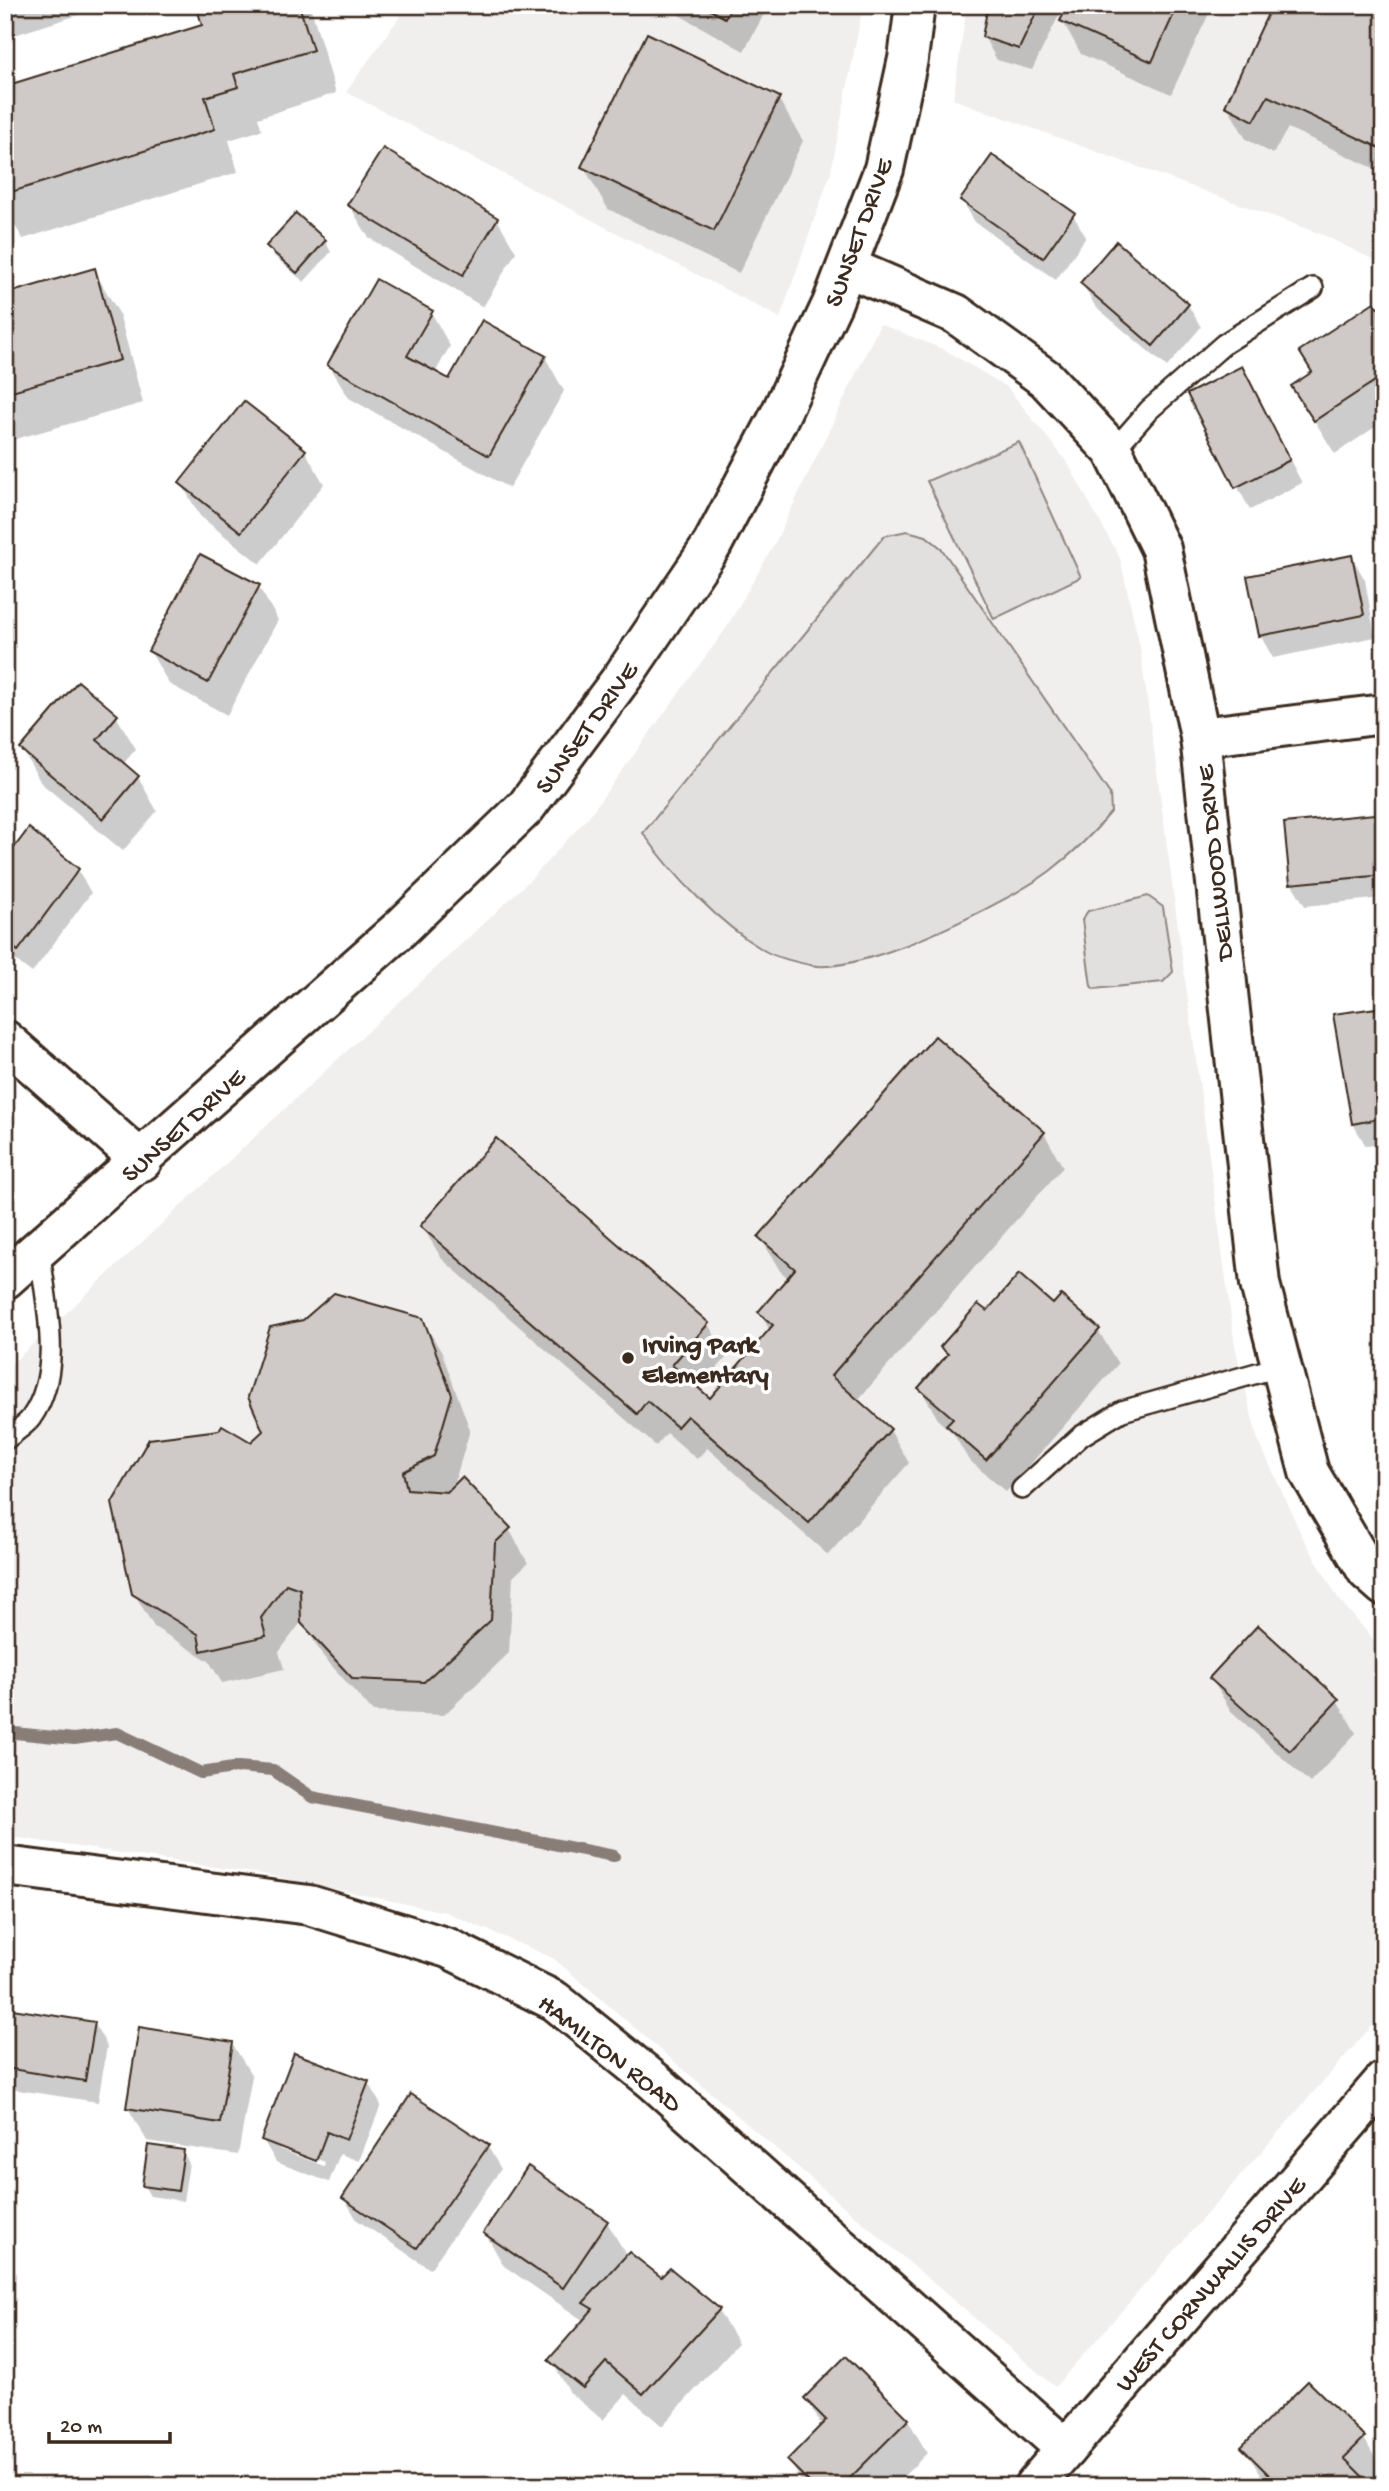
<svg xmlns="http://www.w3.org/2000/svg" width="1389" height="2491" font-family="'Gochi Hand',sans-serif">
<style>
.built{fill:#f1efee}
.green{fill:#e2e0de;stroke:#8e857e;stroke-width:2}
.shadow{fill:#0003;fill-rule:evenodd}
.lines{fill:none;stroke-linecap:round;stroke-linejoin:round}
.stream{stroke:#887e77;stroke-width:12}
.building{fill:#cfcac7;stroke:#3b2a1e;stroke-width:2}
.lane-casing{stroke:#3b2a1e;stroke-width:24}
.street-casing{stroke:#3b2a1e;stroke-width:44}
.secondary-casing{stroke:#3b2a1e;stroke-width:44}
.lane{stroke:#fff;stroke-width:19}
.street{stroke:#fff;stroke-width:38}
.secondary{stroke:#fff;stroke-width:38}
.poi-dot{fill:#3b2a1e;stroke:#fff;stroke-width:2.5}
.labels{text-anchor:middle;stroke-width:7;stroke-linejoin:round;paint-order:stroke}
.street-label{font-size:26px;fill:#3b2a1e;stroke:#fff}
.poi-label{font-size:26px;font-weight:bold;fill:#3b2a1e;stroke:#fff;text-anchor:start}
</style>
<rect width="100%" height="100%" fill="#fff"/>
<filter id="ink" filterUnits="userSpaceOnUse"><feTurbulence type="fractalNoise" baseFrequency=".0143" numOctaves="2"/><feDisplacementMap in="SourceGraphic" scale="14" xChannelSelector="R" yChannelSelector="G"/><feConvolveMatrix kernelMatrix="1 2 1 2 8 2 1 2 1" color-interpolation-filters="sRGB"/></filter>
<g filter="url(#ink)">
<g class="built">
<path d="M408,5H863L831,172L780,318L346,92Z"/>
<path d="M967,5H1384V265L1321,234L953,99Z"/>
<path d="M880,324L945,350L1007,387L1067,462L1120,558L1140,647L1235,1346L1257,1437L1301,1534L1338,1598L1384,1652V2012L1055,2387L553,1958L445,1912L267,1875L5,1836V1370L531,879L589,816L725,630L774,545Z"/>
</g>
<g class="green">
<path d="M1019,442L1081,577L994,619L927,481Z"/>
<path d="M907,531L926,536L941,548L1110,794L1111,812C1094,833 1071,855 1050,871C1007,903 861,976 810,965C796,962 777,958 765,951C719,924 674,876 643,833L884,536Z"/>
<path d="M1148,896L1163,907L1173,972L1163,982L1094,989L1091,986L1082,920L1088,911Z"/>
</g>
<g class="shadow">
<path d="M5,5H110L5,38Z"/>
<path d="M198,5H310L336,93L258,118L262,130L229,140L238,172L23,239L5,209V88L204,26Z"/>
<path d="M673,5H769L744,51L679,15Z"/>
<path d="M989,5H1064L1032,70L997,60L984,37Z"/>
<path d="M1070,5H1213L1171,94L1081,54L1062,20Z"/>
<path d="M1384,5V173L1288,128L1273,154L1246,139L1227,106Z"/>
<path d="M778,98L803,141L739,273L608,209L583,166Z"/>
<path d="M962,200L1073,215L1086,237L1056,280L975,222Z"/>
<path d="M349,205L497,219L516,252L483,307L369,238Z"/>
<path d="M296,215L325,241L331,252L304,282L275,257L268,246Z"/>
<path d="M94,271L119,313L143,403L5,442V295Z"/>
<path d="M1082,283L1188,305L1201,327L1167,367L1095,306Z"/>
<path d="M431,312L450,346L435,373L450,382L545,357L564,391L509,488L349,398L329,365Z"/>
<path d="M1384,319V421L1335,454L1293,386Z"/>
<path d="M1242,368L1302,483L1250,510L1189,395Z"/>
<path d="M305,451L324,484L260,564L200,516L181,483Z"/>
<path d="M1352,557L1365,580L1375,637L1273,658L1260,635Z"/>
<path d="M259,587L278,620L227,715L169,684L150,651Z"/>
<path d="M116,716L136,749L123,764L138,777L157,811L123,851L41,783L22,749Z"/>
<path d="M1384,815V898L1305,906L1292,884Z"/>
<path d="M5,863L78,870L91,893L32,973L5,952Z"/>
<path d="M1384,1008V1143L1366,1146L1353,1124Z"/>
<path d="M935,1039L1044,1133L1063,1167L857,1401L890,1430L909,1463L828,1555L707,1448L697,1459L667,1433L656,1446L442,1259L422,1226L708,1324L727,1357L698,1390L710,1400L770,1331L760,1312L789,1279L780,1271L761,1238Z"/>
<path d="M1054,1307L1098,1330L1118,1364L1006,1492L968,1459L953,1433L939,1421L920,1388L948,1357L943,1348Z"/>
<path d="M422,1319L442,1353L470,1430L453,1488L509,1529L528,1563L513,1577L509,1653L444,1715L373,1712L323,1656L302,1621L279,1652L284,1669L222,1683L209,1661L154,1627L134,1593L251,1444Z"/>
<path d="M1211,1678L1337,1700L1356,1733L1310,1783L1231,1711Z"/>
<path d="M7,2010L94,2023L107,2046L98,2102L11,2089L5,2079Z"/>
<path d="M232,2043L252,2076L238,2155L147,2141L128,2108Z"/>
<path d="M368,2083L381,2105L359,2161L340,2154L329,2182L276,2162L263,2140ZM279,2145L325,2162L324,2166L279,2149Z"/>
<path d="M488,2147L501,2169L430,2269L357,2220L344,2198Z"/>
<path d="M183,2152L189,2163L183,2201L150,2196L144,2186Z"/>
<path d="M607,2222L627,2256L661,2280L718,2310L738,2343L662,2426L626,2394L603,2420L570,2393L551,2360L584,2321L504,2266L485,2233Z"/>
<path d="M806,2398L908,2420L927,2453L894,2486H804L789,2460L822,2426Z"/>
<path d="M1364,2438L1383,2472L1369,2486H1268L1243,2447Z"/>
</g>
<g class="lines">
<path class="stream" d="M5,1732L74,1739L117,1733L201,1773L239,1767L273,1770L312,1797L614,1856"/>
</g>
<g class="building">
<path d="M196,5H299L313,50L234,74L238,87L205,97L215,129L5,194V86L202,25Z"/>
<path d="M701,5H732L725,18Z"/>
<path d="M988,5H1040L1019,49L982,37Z"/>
<path d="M1068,5H1178L1152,62L1060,21Z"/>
<path d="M1272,5H1384V150L1268,96L1254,121L1225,106Z"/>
<path d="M647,33L780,97L714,231L581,167Z"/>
<path d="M383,148L498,218L463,275L347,205Z"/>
<path d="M992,155L1075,213L1043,258L960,200Z"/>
<path d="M296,213L326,240L297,273L266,246Z"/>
<path d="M1116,241L1189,304L1153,346L1080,283Z"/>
<path d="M95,268L120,360L5,393V294Z"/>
<path d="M376,279L433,311L407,356L449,379L482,320L546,356L489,456L327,365Z"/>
<path d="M1374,302L1384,316V375L1314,421L1291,386L1312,372L1299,351Z"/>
<path d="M1242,366L1290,460L1235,488L1187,394Z"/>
<path d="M244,401L306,450L241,532L179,483Z"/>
<path d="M1384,512V551L1376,514Z"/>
<path d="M200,554L260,585L208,683L148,651Z"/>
<path d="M1352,555L1364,615L1259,636L1247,576Z"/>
<path d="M78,681L118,715L97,740L139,776L103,819L20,749Z"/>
<path d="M1384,813V875L1290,884L1284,823Z"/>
<path d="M29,828L79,869L18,951L5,941V860Z"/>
<path d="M1384,1007V1118L1352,1124L1333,1014Z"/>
<path d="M935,1036L1045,1132L831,1376L891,1429L809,1523L687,1416L677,1427L647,1401L637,1414L420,1226L496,1138L709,1323L672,1365L710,1398L773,1325L758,1312L795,1269L758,1237Z"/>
<path d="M1384,1165V1196L1378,1166Z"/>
<path d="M1019,1274L1053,1304L1061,1295L1100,1329L986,1460L946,1425L953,1418L918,1388L948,1354L940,1347L978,1304L987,1311Z"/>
<path d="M334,1293L423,1318L452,1395L434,1456L403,1472L407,1489L447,1492L462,1477L511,1528L495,1543L491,1620L424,1682L353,1679L301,1623L300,1589L286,1584L261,1618L266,1636L201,1651L198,1634L132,1594L112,1503L149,1439L219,1430L222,1425L251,1442L263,1431L248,1397L270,1327L303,1320Z"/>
<path d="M1258,1625L1339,1699L1290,1751L1209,1678Z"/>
<path d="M6,2008L95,2022L85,2081L5,2068Z"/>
<path d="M139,2027L233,2042L220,2123L126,2108Z"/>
<path d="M294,2053L369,2081L346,2140L327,2132L316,2161L261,2140Z"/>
<path d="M411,2094L489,2145L417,2248L342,2198Z"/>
<path d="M148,2145L184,2150L178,2191L142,2186Z"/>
<path d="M528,2166L608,2221L563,2288L483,2233Z"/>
<path d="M629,2252L661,2277L670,2268L720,2309L643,2394L606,2362L583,2388L548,2360L593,2309L583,2303Z"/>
<path d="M846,2356L909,2419L842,2486H813L787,2460L826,2420L804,2398Z"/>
<path d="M1308,2381L1365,2437L1344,2458L1372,2486H1280L1241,2447Z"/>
</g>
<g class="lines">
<g class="lane-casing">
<g id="lane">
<path d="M1113,451L1149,410L1224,344L1313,288"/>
<path d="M5,1440C13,1433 25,1426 31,1418C65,1370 45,1301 39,1247"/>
<path d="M1022,1489L1081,1436L1122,1411L1282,1366"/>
</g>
</g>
<g class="street-casing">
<g id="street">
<path d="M847,267L956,314L1046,379L1113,451L1161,549L1200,737L1260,1284L1309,1472L1367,1571L1384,1586"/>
<path d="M1200,737L1384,714"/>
<path d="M5,1040L142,1161"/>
<path d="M5,1279L401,928L526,807L624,675L712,545L777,421L832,304L884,169L908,59L915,5"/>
<path d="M5,1866L309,1905L448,1948L555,2001L655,2082L1066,2449"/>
</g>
</g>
<g class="secondary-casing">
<path id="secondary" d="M1034,2486L1384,2081"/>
</g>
<use href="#lane" class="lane"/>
<use href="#street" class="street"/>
<use href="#secondary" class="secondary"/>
</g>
</g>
<circle class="poi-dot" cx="628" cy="1358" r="7"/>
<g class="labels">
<g class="street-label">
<text transform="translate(857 232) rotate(-70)" y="9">SUNSET DRIVE</text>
<text transform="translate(585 727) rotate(-54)" y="9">SUNSET DRIVE</text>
<text transform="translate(1213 863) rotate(-96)" y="9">DELLWOOD DRIVE</text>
<text transform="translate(182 1124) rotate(-42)" y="9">SUNSET DRIVE</text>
<text transform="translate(611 2052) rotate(38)" y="9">HAMILTON ROAD</text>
<text transform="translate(1209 2283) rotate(-49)" y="9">WEST CORNWALLIS DRIVE</text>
</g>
<g class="poi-label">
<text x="642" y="1352">Irving Park<tspan x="642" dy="30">Elementary</tspan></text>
</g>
</g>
<rect width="1389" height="2491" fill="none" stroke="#fff" stroke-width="28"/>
<rect x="14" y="14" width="1361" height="2463" fill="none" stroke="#3b2a1e" stroke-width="2.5" filter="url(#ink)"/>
<path d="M49 2432v10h121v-10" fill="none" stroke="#3b2a1e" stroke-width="3.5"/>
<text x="60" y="2432" font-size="21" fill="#3b2a1e" stroke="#ffffff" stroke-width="5" paint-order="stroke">20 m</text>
</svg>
